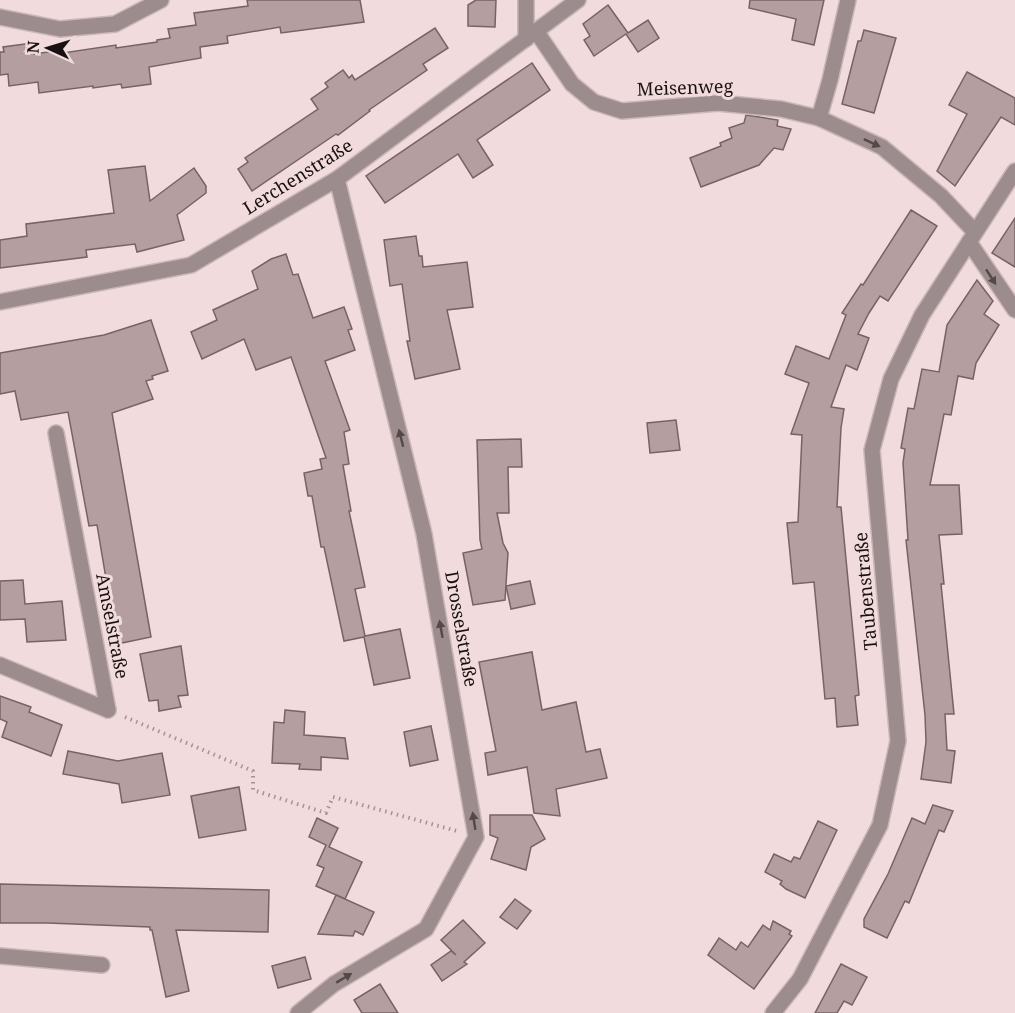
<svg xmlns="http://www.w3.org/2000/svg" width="1015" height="1013" font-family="'Noto Serif',serif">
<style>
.building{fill:#b49e9f;stroke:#786364;stroke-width:1.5}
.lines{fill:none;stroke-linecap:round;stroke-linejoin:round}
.minor-casing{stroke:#cbb7b7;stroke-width:18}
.path{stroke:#a59494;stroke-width:4;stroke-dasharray:1.5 4.5;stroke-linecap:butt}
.minor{stroke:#9c8c8d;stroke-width:15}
.oneway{fill:#544849}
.labels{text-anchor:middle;stroke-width:6;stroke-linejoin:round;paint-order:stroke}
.street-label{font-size:18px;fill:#191111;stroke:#f2dbdc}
</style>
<rect width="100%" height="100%" fill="#f2dbdc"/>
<g class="building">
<path d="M247,0H360L364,22L281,33L280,27L227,36L228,43L200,47L201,58L149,67L151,84L122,88L121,84L93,88V86L39,93L38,82L9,86L8,74L0,75V52H4L3,47L32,43L34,54L62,50L63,53L116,45V48L157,42V40L170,38L168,29L196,25L194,13L248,6Z"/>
<path d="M476,0H496L495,27L468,26V5Z"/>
<path d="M750,0H824L814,45L792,40L796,19L749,8Z"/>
<path d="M608,5L628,33L648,20L659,38L638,52L626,34L594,56L584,40L590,36L583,24Z"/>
<path d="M435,28L448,48L423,64L427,70L369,110L370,111L338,135L336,134L252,191L238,169L248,162L245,158L318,109L311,99L328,87L325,83L343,70L349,78L352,75L355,80Z"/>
<path d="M864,30L896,38L874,113L842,104L858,41H861Z"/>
<path d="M532,63L550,90L477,140L493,165L473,178L458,154L385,203L366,176Z"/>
<path d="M967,72L1015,98V125L1001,117L955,186L937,171L967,114L949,105Z"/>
<path d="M746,115L778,120L777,126L791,129L783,150L774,148L759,165L701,187L690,158L721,146L720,143L732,138L729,128L744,123Z"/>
<path d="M145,166L150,201L194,168L206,186V193L177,215L184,240L137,252L135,244L86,250L87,257L0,268V240L27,236L26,224L114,213L108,170Z"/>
<path d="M911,210L937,226L888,301L880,296L869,313L858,334L869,338L857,370L846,365L831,407L844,409L841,428L837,507H841L859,695L855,696L858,725L837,727L835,698L825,699L814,582L793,584L787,523L798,522L802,435L791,434L809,383L785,374L796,346L829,359L846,315L842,313L861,284L863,285Z"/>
<path d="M1015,218V267L992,253Z"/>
<path d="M416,236L419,256H422L423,267L467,262L473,307L447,310L460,369L415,379L407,341H410L402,284L390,286L384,240Z"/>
<path d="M286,254L293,275L298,274L313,318L344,307L352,329L348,330L355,350L325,361L350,430L344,432L349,464L343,465L351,511H349L365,587L355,589L365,636L400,629L410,678L374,685L364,637L344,641L324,547H321L312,496H308L304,473L322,469L320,459L326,458L291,357L256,370L244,339L202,359L191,332L217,320L213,310L258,289L252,271L271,259Z"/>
<path d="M977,280L993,301L984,314L999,325L976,363L973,379L958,376L951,415L944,414L930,485H959L962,534L939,535L944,584H941L954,714H945L947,750L955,751L951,783L921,779L926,742L925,715L906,540H908L903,463L905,449L901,448L908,408L914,409L922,369L939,372L947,325Z"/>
<path d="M151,320L168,371L152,376L153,379L146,381L153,399L112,413L151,637L117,644L97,525L89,526L68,412L21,420L15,391L0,394V353L104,335Z"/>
<path d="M676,420L680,450L650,453L647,423Z"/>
<path d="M521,439L522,467H508L509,513H497L503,543L508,553L505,600L473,605L463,553L482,549L480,540L477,440Z"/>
<path d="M23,580L25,604L62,601L66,640L27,642L25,619L0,620V581Z"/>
<path d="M530,581L535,604L511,609L506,586Z"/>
<path d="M181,646L188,695L178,696L181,707L159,711L158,700L149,701L140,654Z"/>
<path d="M532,652L542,710L576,702L586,752L600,749L607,778L556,789L560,816L534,813L527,767L488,775L485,753L496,751L479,662Z"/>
<path d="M0,696L31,707L29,712L62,725L51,756L2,737L7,722L0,719Z"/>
<path d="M285,710L305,712L304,735L345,738L348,759L321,757V770L299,769L300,764L272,763L274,722L284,723Z"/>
<path d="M431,726L438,760L410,766L404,732Z"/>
<path d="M68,751L118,761L162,753L170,795L122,803L119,784L63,774Z"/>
<path d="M239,787L246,830L199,838L191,796Z"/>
<path d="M933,805L953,811L944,832L939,830L909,903L905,901L887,938L864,927V919L888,874L912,818L925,824Z"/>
<path d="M490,815H532L545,839L531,847L526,870L491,859L498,838L490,835Z"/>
<path d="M317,818L338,828L329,847L362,862L345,899L316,886L324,868L317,865L326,845L309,837Z"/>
<path d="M818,821L837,830L805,898L786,889L780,884L782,881L765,872L774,854L791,862L794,857L800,859Z"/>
<path d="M0,884L269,890L268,932L176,930L189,991L166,997L152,930H150V927L48,923H0Z"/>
<path d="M336,895L374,912L363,935L355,931L353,936L318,934Z"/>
<path d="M515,899L531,911L517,929L500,917Z"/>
<path d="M463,920L485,943L464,962L467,964L442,981L431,965L451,951L456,955L441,940Z"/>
<path d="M773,921L791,931L789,934L792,936L754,989L708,955L719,938L736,950L741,942L748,947L763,925L770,930Z"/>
<path d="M305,957L311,979L278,988L272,966Z"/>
<path d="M841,964L867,977L852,1005L844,1001L837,1013H815Z"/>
<path d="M380,984L398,1013H362L354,1000Z"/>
</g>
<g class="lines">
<g class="minor-casing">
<g id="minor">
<path d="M526,0V39"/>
<path d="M0,17L60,29L115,24L161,0"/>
<path d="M536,31L572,84L594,102L622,111L718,103L781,109L819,118L882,147L941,196L975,232"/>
<path d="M819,118L830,80L848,0"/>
<path d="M969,242L1015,310"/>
<path d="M0,302L191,265L337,179L578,0"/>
<path d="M56,433L108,710"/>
<path d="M0,665L108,710"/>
<path d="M0,956L102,965"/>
<path d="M298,1013L334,984L426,929L476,837L424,534L337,179"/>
<path d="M773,1013L800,979L880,825L898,741L872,450L891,379L922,315L1015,171"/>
</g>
</g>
<path class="path" d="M125,717L253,771V790L326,813L333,797L457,831"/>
<use href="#minor" class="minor"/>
</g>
<defs><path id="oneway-solid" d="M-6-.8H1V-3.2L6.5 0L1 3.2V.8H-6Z" transform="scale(1.5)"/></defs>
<g class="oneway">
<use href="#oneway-solid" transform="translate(872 143) rotate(25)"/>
<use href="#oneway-solid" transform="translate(991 277) rotate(57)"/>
<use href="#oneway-solid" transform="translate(401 438) rotate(-104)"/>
<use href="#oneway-solid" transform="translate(441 629) rotate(-100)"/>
<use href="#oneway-solid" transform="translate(474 821) rotate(-99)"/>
<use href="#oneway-solid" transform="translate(344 978) rotate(-31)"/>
</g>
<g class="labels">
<g class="street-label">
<text transform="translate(685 88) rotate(-2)" y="6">Meisenweg</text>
<text transform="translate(298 177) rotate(-32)" y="6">Lerchenstraße</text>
<text transform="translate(866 591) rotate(-95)" y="6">Taubenstraße</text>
<text transform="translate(112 626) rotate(79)" y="6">Amselstraße</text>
<text transform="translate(461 629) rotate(80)" y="6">Drosselstraße</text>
</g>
</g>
<g transform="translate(48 48) rotate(274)" stroke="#f2dbdc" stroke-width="4.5" paint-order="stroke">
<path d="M0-4.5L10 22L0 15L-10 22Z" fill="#191111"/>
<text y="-9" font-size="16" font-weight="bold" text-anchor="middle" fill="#191111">N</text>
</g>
</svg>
